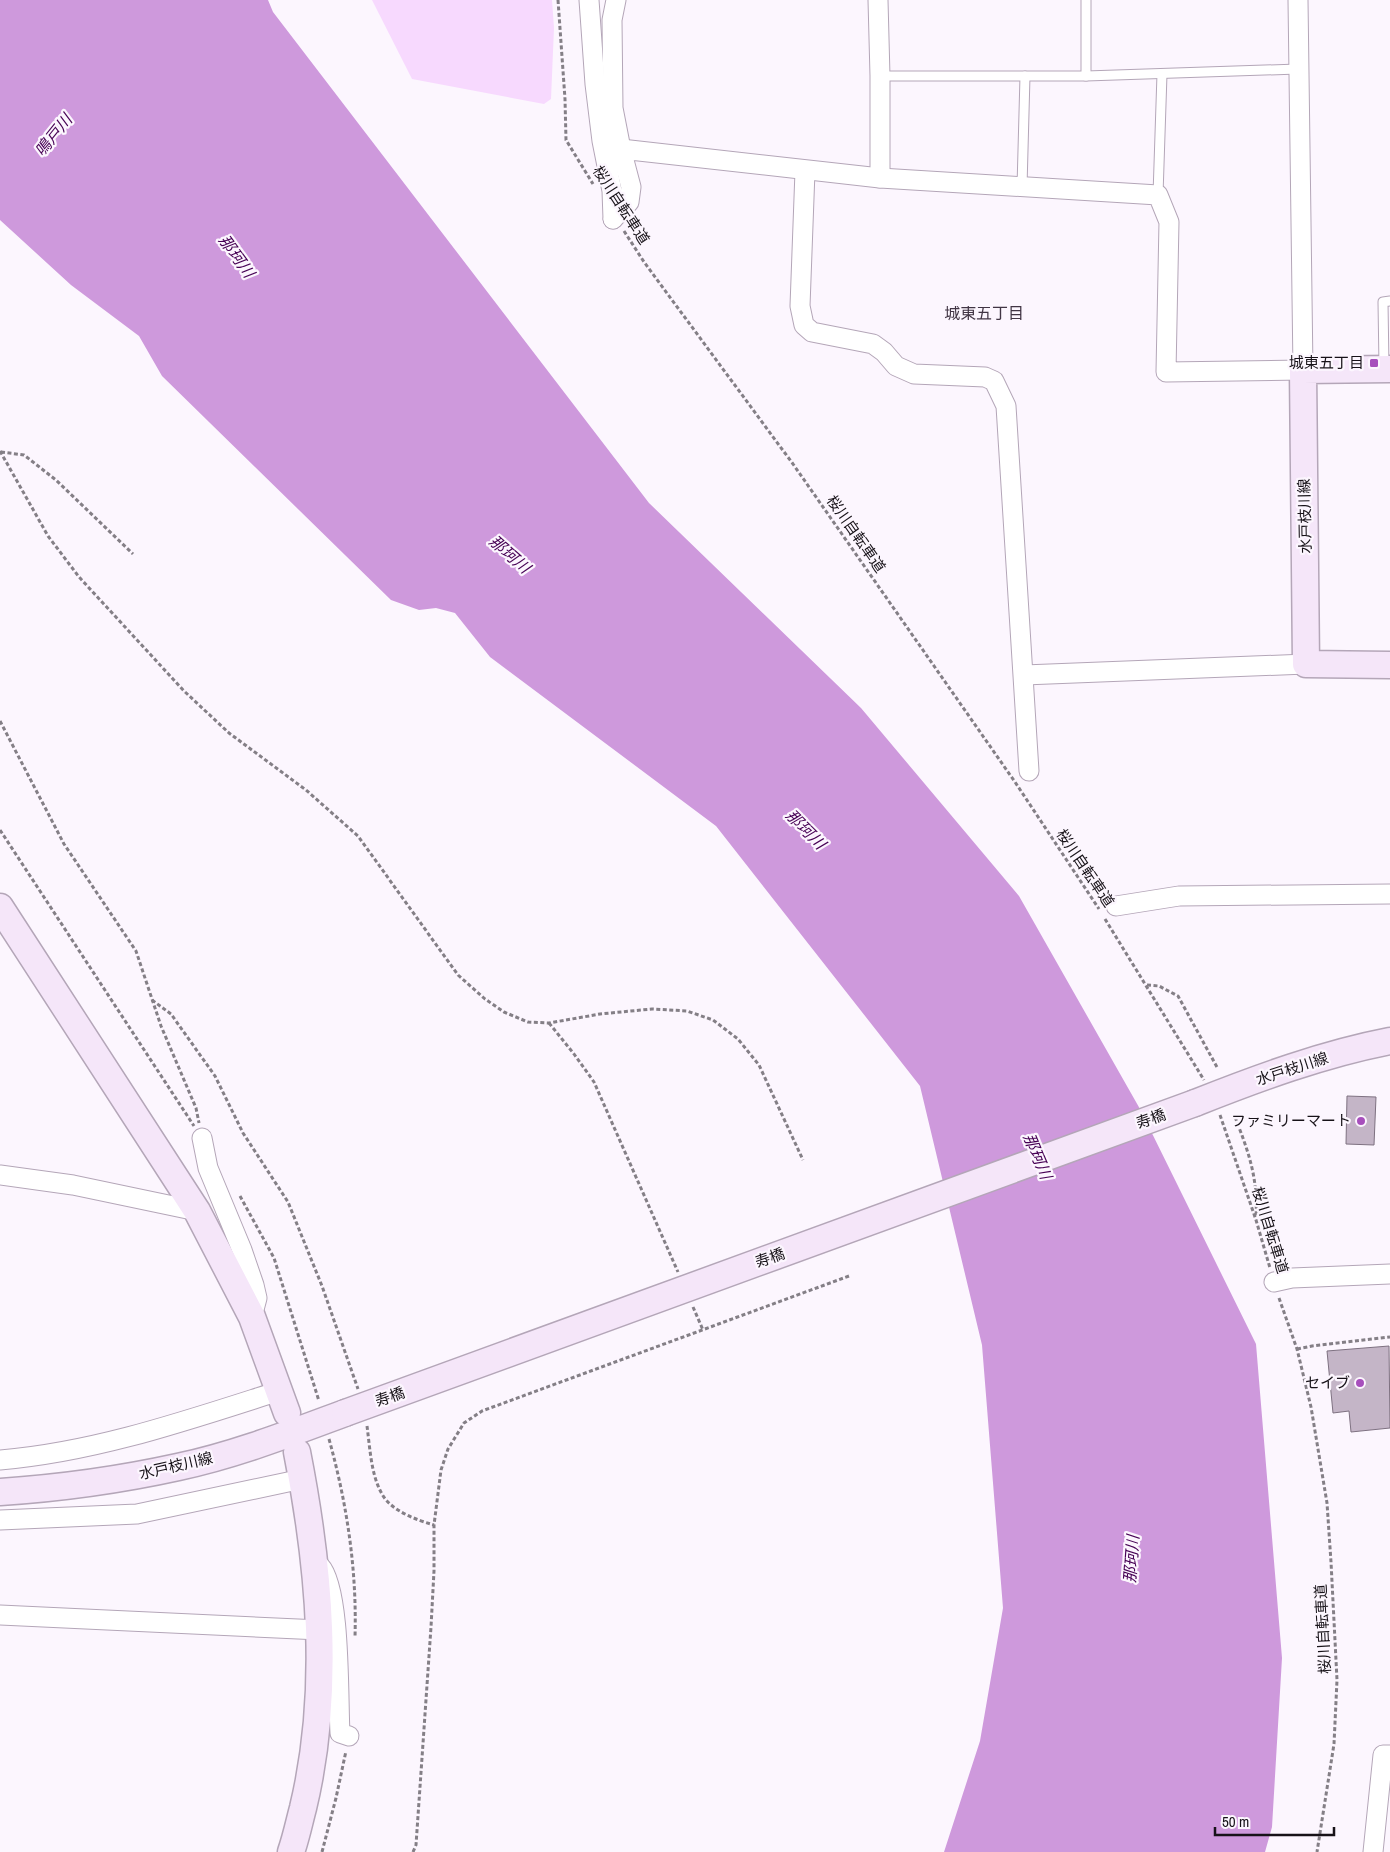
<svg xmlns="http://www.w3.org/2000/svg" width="1390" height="1852" font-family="'Archivo Narrow','Noto Sans JP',sans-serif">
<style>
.green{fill:#f7d9fe}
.water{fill:#ce99dc}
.building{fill:#c4b5c7;stroke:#7e7181}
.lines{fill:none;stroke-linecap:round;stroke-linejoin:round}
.lane-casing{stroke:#b4a6b8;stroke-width:11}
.street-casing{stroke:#b4a6b8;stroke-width:21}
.secondary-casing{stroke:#b4a6b8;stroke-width:29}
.path{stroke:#847f86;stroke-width:3;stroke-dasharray:4 2.5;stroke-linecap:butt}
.lane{stroke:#fff;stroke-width:9}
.street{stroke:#fff;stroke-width:19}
.secondary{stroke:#f5e6f9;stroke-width:26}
.secondary-bridge-casing{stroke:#b4a6b8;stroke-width:29;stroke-linecap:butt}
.secondary-bridge{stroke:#f5e6f9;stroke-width:26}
.poi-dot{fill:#a74fbc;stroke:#fcf6fe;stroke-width:2}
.labels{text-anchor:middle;stroke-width:4.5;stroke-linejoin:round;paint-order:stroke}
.street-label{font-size:15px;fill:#171218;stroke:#fcf6fe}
.poi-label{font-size:15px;fill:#171218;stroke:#fcf6fe;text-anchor:end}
.water-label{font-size:16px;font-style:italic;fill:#460054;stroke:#fcf6fe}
.neighbourhood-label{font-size:16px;fill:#413544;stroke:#fcf6fe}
</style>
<rect width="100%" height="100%" fill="#fcf6fe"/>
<path class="green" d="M372,0H552L554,28L551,99L544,104L412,79Z"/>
<path class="water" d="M0,0H268L273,12L649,503L861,708L1019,896L1140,1109L1256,1344L1282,1658L1272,1827L1265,1852H944L980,1741L1003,1608L982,1345L920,1086L716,826L490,657L455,613L436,608L419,610L391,600L162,376L139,336L71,285L0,220Z"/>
<g class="building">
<path d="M1347,1096L1376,1097L1374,1145L1346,1144Z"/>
<path d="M1389,1346L1390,1428L1351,1432L1349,1411L1333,1413L1327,1351Z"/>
</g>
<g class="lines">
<g class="lane-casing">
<g id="lane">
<path d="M880,76H1086L1298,69"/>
<path d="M1086,76V0"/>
<path d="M1022,187L1025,76"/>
<path d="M1158,195L1162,74"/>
<path d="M1384,367L1383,302L1390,301"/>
</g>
</g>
<g class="street-casing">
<g id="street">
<path d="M589,0L595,84L602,141L612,191L613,219"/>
<path d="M616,0L612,20L613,108L621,149"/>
<path d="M878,0L880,76V178"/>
<path d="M805,171L800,306L804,325L812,332L873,344L884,352L896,366L914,374L985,377L994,381L1006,406L1029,771"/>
<path d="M613,219L629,202L631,187L621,149L880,178L1158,195L1169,222L1166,372L1303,370L1298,0"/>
<path d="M1024,675L1306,664"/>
<path d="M1116,906L1179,896L1390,894"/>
<path d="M202,1138L208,1168L242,1250L254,1285L257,1298L252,1317"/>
<path d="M0,1175L73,1185L197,1211"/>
<path d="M1274,1282L1292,1278L1390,1274"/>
<path d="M0,1460C96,1452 188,1420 279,1391"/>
<path d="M0,1520L137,1514L302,1479"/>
<path d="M320,1566C341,1588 338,1699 340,1733L349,1736"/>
<path d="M0,1615L320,1630"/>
<path d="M1373,1852L1383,1755H1390"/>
</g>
</g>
<g class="secondary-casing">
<g id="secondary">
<path d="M1390,369L1303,370L1306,664L1390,665"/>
<path d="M0,907L197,1211L252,1317L287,1413"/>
<path d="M1195,1103C1258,1078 1323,1054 1390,1041"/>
<path d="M0,1492C60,1488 119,1480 178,1467C235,1455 291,1433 345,1413"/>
<path d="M291,1852C296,1838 299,1823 303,1808C331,1692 320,1569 297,1452"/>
</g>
</g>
<g class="path">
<path d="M558,0L565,99L566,140L593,184"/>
<path d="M624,231L644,262L793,464L1015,782L1099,909"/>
<path d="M0,451L48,536L79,577L184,691L229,733L306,790L358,836L458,975L485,999L504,1012L528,1022L549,1023L600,1014L652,1009L687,1011L713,1020L738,1039L759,1065L803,1160"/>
<path d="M1,452L24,455L56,480L133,554"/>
<path d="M0,721L64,844L136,951L161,1026L196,1108L199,1123"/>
<path d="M0,830L194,1126"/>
<path d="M1105,919L1204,1080"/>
<path d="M1147,985L1159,986L1178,996L1218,1069"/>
<path d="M152,1000L171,1014L215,1076L243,1133L288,1202L322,1286L358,1389"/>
<path d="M549,1023L574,1054L594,1082L678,1272"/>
<path d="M1220,1115L1256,1220L1270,1268"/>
<path d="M1235,1117C1249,1153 1258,1178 1256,1217"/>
<path d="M240,1196L274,1258L319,1401"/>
<path d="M1279,1298L1297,1349L1311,1407L1327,1503L1331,1562L1337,1680L1334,1744L1317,1852"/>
<path d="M693,1307L703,1330"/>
<path d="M1297,1349L1312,1346L1390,1337"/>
<path d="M367,1426C370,1448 371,1475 382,1494C391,1511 417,1520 434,1525"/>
<path d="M329,1439C347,1504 357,1570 355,1637"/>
<path d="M322,1852L336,1798L346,1751"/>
<path d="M413,1852L416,1845L431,1627L434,1571V1525L441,1470L448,1449L464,1423L482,1411L849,1276"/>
</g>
<use href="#lane" class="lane"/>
<use href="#street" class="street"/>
<use href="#secondary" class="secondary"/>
<g class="secondary-bridge-casing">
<path id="secondary-bridge" d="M345,1413L1195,1103"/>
</g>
<use href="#secondary-bridge" class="secondary-bridge"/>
</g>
<g class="poi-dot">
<rect x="1369" y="358" width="10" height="10" rx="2.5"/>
<circle cx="1361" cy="1121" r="5"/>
<circle cx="1360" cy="1383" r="5"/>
</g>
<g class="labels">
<g class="street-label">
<text transform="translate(621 205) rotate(57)" y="5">桜川自転車道</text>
<text transform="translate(1305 516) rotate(-91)" y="5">水戸枝川線</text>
<text transform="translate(856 534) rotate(55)" y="5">桜川自転車道</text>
<text transform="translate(1085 868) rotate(56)" y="5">桜川自転車道</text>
<text transform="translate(1292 1069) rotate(-18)" y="5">水戸枝川線</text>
<text transform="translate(1151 1119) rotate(-20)" y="5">寿橋</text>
<text transform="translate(1270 1230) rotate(73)" y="5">桜川自転車道</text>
<text transform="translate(770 1258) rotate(-20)" y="5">寿橋</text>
<text transform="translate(390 1397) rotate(-20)" y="5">寿橋</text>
<text transform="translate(176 1466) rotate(-13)" y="5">水戸枝川線</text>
<text transform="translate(1323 1629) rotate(-93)" y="5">桜川自転車道</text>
</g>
<g class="poi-label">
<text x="1364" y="368">城東五丁目</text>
<text x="1351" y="1126">ファミリーマート</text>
<text x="1350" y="1388">セイブ</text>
</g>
<g class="water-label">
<text transform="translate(53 135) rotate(-51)" y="6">鳴戸川</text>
<text transform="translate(237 256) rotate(54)" y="6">那珂川</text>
<text transform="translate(510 554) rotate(41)" y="6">那珂川</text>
<text transform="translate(806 829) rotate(45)" y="6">那珂川</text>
<text transform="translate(1038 1156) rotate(67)" y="6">那珂川</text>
<text transform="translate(1131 1559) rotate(-86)" y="6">那珂川</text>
</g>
<g class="neighbourhood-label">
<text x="984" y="319">城東五丁目</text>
</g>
</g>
<path d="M1215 1827v8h119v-8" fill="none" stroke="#171218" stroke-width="2.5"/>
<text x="1222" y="1827" font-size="15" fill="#171218" stroke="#fcf6fe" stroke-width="4" paint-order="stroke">50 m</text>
</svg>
